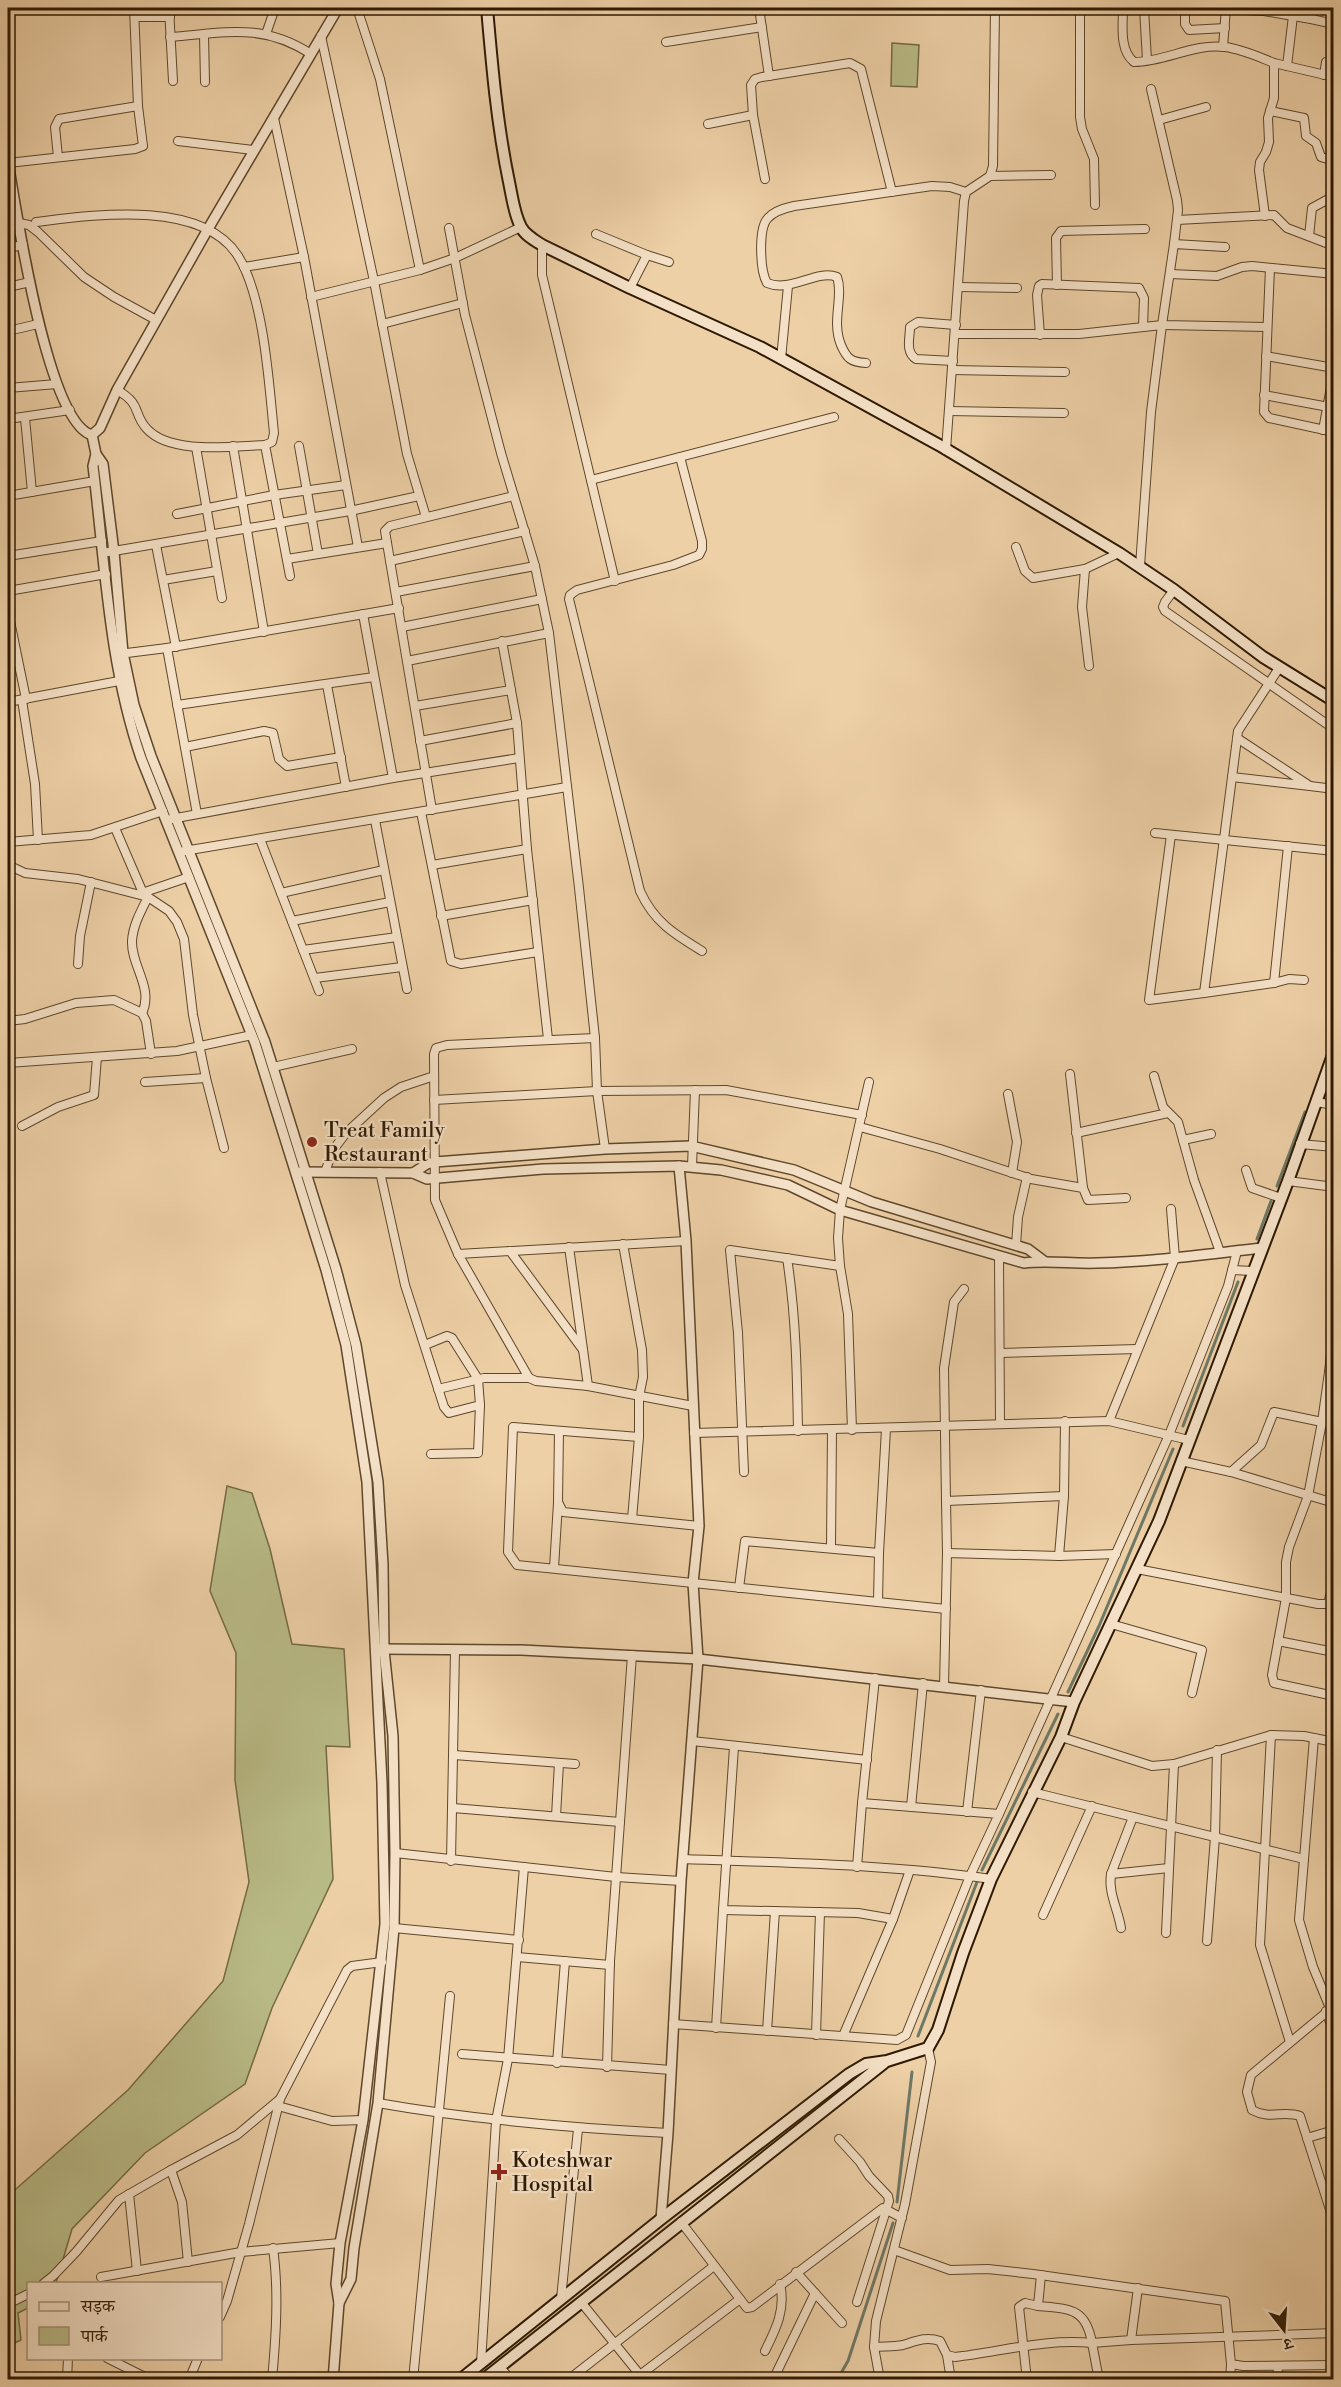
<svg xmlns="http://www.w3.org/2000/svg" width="1341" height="2387" font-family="'Libre Bodoni','Noto Serif Devanagari',serif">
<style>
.green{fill:#b9bb87;stroke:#746a44;stroke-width:1.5}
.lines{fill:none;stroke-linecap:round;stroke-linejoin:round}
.stream{stroke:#6e7866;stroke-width:3}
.minor-casing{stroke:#5e472b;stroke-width:10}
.tertiary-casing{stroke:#5e472b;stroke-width:12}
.secondary-casing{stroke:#2e1902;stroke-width:14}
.minor{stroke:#f4e0c6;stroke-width:8}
.tertiary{stroke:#f4e0c6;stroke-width:9}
.secondary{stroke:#f4e0c6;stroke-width:10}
.poi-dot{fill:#8f2418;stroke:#f4e0c6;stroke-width:2}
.labels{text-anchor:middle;stroke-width:4.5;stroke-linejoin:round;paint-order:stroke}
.poi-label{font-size:21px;fill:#2e1902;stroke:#f4e0c6;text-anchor:start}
</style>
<rect width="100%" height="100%" fill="#eed0a7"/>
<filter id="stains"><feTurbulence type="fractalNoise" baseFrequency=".00333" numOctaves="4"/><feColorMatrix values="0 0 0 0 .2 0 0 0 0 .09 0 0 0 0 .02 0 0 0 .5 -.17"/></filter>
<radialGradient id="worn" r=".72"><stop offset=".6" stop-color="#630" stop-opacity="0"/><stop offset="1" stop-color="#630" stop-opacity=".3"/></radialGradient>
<g class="green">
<path d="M892,43L919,45L917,87L891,86Z"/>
<path d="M227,1486L252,1493L270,1549L292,1644L344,1649L350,1747L326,1746L333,1879L272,2008L245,2084L145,2153L72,2229L56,2283L28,2284V2308L18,2313L21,2340L8,2346V2196L128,2090L223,1981L249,1882L235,1780L236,1653L210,1591Z"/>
</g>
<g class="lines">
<g class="stream">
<path d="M1277,1186L1305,1112"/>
<path d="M1257,1239L1271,1201"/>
<path d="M1183,1426L1238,1282"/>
<path d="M1068,1692L1099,1626L1173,1449"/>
<path d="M982,1870L1058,1714"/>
<path d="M918,2036L977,1882"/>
<path d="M897,2202L912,2072"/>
<path d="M837,2380L848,2361L893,2223"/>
</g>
<g class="minor-casing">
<g id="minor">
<path d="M169,8L173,81"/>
<path d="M325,8L335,13"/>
<path d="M357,8L380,79L420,270"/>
<path d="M759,8L769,76"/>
<path d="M1080,8V117L1082,129L1094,159L1095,205"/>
<path d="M1123,8C1123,25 1119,50 1134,62C1165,62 1194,43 1225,47C1242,49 1259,57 1274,63"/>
<path d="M1144,8L1147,60"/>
<path d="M1185,8V24L1189,30L1225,28"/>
<path d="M1312,8L1311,19L1334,24"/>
<path d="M1226,9L1264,11L1293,16L1287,66"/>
<path d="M8,15L16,8"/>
<path d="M1293,16L1311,19"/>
<path d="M135,17H170"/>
<path d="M266,34L275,8"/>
<path d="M204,35L205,82"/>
<path d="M321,36L374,281L407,454L426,517"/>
<path d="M170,37C225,33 261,22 311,54"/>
<path d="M666,42L762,27"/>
<path d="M1223,47L1226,8"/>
<path d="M1324,75L1326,62L1334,60"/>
<path d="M1151,89L1177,200L1178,210L1174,244"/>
<path d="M1270,111L1304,118L1306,136L1316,143L1321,157L1334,161"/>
<path d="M274,118L304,257L358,547"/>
<path d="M1159,120L1206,107"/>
<path d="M708,124L753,115"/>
<path d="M178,141L253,150"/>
<path d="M58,157L55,127L59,119L138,106"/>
<path d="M8,163L135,149L143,146L138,106L134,8"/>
<path d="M990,176L1051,175"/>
<path d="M765,179L753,115L751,85L755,79L762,77L850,63L861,69L892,192"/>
<path d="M1265,216L1259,170L1260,162L1266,152L1269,142L1268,118L1274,98V63L1334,77"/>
<path d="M1177,220L1274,215L1287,228L1334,246"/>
<path d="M36,222C93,215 202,199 238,256C264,297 269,384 274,433L272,442L265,445C232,446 171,455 147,429C132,413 143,405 117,390"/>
<path d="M19,223L29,225L38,232L84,277L114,297L156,320"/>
<path d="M449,228L465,315L501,453L535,566L549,633L579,888L595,1038L597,1091L605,1149"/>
<path d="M596,234L647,255L630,288"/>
<path d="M1309,236L1312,208L1334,196"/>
<path d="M542,245V275L615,581"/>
<path d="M1225,247L1174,244L1162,325L1267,327"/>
<path d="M8,248L23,245"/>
<path d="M647,255L669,262"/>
<path d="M244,267L304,257"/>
<path d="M1270,268L1264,412L1269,418L1334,432"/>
<path d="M1170,274L1217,276L1242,267L1252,266L1334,274"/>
<path d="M1057,285L1056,238L1061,231L1145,229"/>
<path d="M8,287L30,282"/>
<path d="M958,287L1017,288"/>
<path d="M311,297L420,270L455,258L521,227"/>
<path d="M1331,319L1334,306"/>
<path d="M382,324L463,303"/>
<path d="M8,331L38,324"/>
<path d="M955,334H1079L1162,325L1151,412L1140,566"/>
<path d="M1040,335L1037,295L1039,286L1042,284L1139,288L1144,298L1143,327"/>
<path d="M1266,356L1334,368"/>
<path d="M781,359L788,286"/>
<path d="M953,361L916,359C905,352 910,338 910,327L918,322L956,325"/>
<path d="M866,363C851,362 847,359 841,345C831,321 844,296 837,277C816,269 791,293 767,283C760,271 758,228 768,218C774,211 785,208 794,206L932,186L950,187L966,192"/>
<path d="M952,370L1065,372"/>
<path d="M8,388L57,384"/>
<path d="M1264,395L1334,408"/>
<path d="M949,411L1064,413"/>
<path d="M25,418L32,492"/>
<path d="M8,419L70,410"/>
<path d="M1323,430L1334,371"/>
<path d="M265,445L290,576"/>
<path d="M233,446L264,632"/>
<path d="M299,446L318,554"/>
<path d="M196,447L222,598"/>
<path d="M946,450L964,201L966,192L990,176L993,166L995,8"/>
<path d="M680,457L702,541V549L699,555L673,565L577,590L570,595L569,599L640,891C654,922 674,934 702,951"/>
<path d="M591,480L834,417"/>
<path d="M8,496L95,481"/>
<path d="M177,514L274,495L346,485"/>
<path d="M156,545L176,647"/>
<path d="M1016,547L1025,571L1033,578L1085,569L1119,553"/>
<path d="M108,552L350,511L419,496"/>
<path d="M8,556L102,541"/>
<path d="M287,559L387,543"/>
<path d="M390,561L525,531"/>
<path d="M1085,569L1082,607L1089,666"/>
<path d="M163,580L217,571"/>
<path d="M1174,590L1165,602L1163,607L1165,611L1334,729"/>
<path d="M8,591L106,574"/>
<path d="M396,592L535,566"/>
<path d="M363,614L393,778"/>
<path d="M10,621L26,699"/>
<path d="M402,627L542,599"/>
<path d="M502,641L517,723L527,849L548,1039"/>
<path d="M167,648L197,814"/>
<path d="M119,654L167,648L399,608"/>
<path d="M407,661L549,633"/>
<path d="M1279,668L1238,731L1204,993L1274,983L1288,846"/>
<path d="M327,685L346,787"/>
<path d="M22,700L35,784L38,840"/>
<path d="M8,702L119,681"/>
<path d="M177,705L374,677"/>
<path d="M415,706L511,690"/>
<path d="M420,741L517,723"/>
<path d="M185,747L264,731L273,733L279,759L287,766L341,757"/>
<path d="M1232,777L1310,786L1237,738"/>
<path d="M1310,786L1334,789"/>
<path d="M432,810L385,531L390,526L514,496"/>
<path d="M421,812L451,961L461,964L538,952"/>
<path d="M171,819L393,778L519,758"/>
<path d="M375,820L407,989"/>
<path d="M115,828L143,893"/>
<path d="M1155,833L1334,851"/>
<path d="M1171,835L1149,1000L1204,993"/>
<path d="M260,839L319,991"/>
<path d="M8,842L91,835L163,811"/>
<path d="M184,851L567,787"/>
<path d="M8,865L25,873L78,879L148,897L169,911L177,922L184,939L193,1015L206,1078L224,1148"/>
<path d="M432,865L527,849"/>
<path d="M281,893L384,870"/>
<path d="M139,894L189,877"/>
<path d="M441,916L533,900"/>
<path d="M292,921L390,902"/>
<path d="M303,950L397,937"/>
<path d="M78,964L80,936L91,882"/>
<path d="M315,978L402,967"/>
<path d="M1274,983L1289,979L1304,980"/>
<path d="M142,1013C154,988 131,966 132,941C133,925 141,911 148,897"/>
<path d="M8,1021L25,1019L76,1003L114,1000L142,1013L146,1021L151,1054"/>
<path d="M595,1038L447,1045L436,1048L434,1054L435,1200L458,1254L529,1378L536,1381L588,1386L693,1406"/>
<path d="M8,1063L177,1051L252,1035"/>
<path d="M273,1067L352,1049"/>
<path d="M1070,1074L1083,1188"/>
<path d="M1154,1076L1163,1107L1178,1122L1194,1180L1220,1252"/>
<path d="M145,1082L206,1078"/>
<path d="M1008,1094L1017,1142L1012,1173"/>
<path d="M434,1100L597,1091L726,1090L862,1115"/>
<path d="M1316,1102L1334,1105"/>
<path d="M22,1126L58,1107L94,1095L97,1057"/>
<path d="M860,1127L940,1149L1031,1179L1083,1188L1088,1200L1126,1198"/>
<path d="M1076,1133L1168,1113"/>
<path d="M1183,1140L1211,1134"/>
<path d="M1300,1144L1334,1147"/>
<path d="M692,1166L695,1090"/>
<path d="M1246,1170L1252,1188L1281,1198"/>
<path d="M325,1172L333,1150L346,1133L384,1098L401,1087L434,1076"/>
<path d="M380,1172L405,1285L444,1407L449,1413L480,1405L478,1379L452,1338L447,1336L425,1345"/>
<path d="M1288,1181L1334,1187"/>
<path d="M623,1244L642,1350L643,1377L639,1397V1437L513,1427L508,1552L517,1565L946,1609"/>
<path d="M1016,1245L1018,1217L1027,1177"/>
<path d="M569,1247L588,1386"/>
<path d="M510,1251L583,1350"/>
<path d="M458,1254L686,1241"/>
<path d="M999,1257L1000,1424"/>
<path d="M787,1258C796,1316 797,1373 798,1431"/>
<path d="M840,1266L848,1314L852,1430"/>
<path d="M1232,1270L1253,1271"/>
<path d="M964,1289L954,1302L944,1368L946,1501L1064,1496"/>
<path d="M1000,1353L1137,1349"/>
<path d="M1329,1372L1334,1327"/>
<path d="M438,1389L484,1378H529"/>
<path d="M1109,1421L1175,1258L1171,1209"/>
<path d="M1334,1423L1322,1422L1308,1496L1289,1547L1286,1562V1598L1272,1675L1274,1683L1334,1696"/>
<path d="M559,1431L558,1502L563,1512L699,1526"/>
<path d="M694,1433L1109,1421L1189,1440"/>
<path d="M431,1454L478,1453L480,1405"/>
<path d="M1181,1461L1231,1472L1261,1445L1274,1412L1322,1422L1329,1372H1334"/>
<path d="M744,1472L738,1333L730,1250L840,1266L838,1238L840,1210L869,1082"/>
<path d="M1231,1472L1334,1503"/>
<path d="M946,1501L947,1553"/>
<path d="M632,1519L639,1437"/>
<path d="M831,1547L832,1430"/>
<path d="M1059,1556L1064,1496L1065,1421"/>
<path d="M554,1568L558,1503"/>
<path d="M1137,1569L1318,1604H1334"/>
<path d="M739,1588L745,1541L879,1553L886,1429"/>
<path d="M878,1602L879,1553"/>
<path d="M1328,1604L1334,1580"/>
<path d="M1111,1624L1202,1650L1192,1693"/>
<path d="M1278,1641L1334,1652"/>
<path d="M944,1686L947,1553L1059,1556L1116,1554"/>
<path d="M1271,1735L1260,1945L1290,2042"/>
<path d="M1061,1737L1152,1766L1174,1764L1271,1735L1304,1736L1334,1742"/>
<path d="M1314,1738L1299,1920L1313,1967L1330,2008"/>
<path d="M692,1741L867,1760"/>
<path d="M734,1747L723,1910L858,1913L893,1919L910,1870"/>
<path d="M454,1755L575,1764"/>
<path d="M1032,1792L1304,1859"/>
<path d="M911,1807L923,1683"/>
<path d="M453,1808L620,1822"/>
<path d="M967,1812L981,1690"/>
<path d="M999,1814L1169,1435L1228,1286L1237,1251"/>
<path d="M556,1816L559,1763"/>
<path d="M1133,1817L1111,1874L1169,1868"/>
<path d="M395,1853L616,1877L681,1881"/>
<path d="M683,1859C785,1863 889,1864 991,1879"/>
<path d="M451,1861L455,1650"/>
<path d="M857,1867L862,1803"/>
<path d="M1111,1874C1108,1893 1118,1909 1121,1928"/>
<path d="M1332,1913L1334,1914"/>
<path d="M1043,1915L1092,1806"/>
<path d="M394,1928L519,1940"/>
<path d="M1166,1933L1174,1764"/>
<path d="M1207,1941L1215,1837L1217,1750"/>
<path d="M517,1957L610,1965"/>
<path d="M1334,2006L1251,2075L1247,2092L1252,2110C1270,2120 1283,2110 1300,2116L1334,2222"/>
<path d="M1326,2011L1334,2033"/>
<path d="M673,2024L897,2040L906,2035L970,1876L999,1814L862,1803L875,1678"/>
<path d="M716,2028L723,1910"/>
<path d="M767,2031L775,1911"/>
<path d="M816,2035L820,1912"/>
<path d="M843,2036L893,1919"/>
<path d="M462,2054L671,2070"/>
<path d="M557,2063L565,1961"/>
<path d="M607,2067L610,1961L632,1655"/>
<path d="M378,2103C474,2120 571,2128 668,2133"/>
<path d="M278,2106L332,2121L363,2120"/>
<path d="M1307,2138L1334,2130"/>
<path d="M839,2139L860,2162L869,2176L888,2196L889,2201L857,2302"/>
<path d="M129,2194L137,2271"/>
<path d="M894,2250L950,2270L988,2269L1033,2274L1225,2301L1231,2364L1243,2366L1334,2365"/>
<path d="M188,2262L182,2202L171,2170L237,2135L280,2099"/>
<path d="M796,2272L842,2323"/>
<path d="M101,2277L241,2252L340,2243"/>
<path d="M43,2284L53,2276L76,2252L119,2200L171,2170"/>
<path d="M561,2299L578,2129"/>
<path d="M740,2299L747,2308L752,2307L883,2208L902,2218"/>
<path d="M581,2302L640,2375L740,2299L681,2222"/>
<path d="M8,2304L28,2294"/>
<path d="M220,2317L227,2301L249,2224L280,2099L347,1970L352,1966L382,1962"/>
<path d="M1131,2340L1334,2333"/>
<path d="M874,2347C883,2346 893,2347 903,2345C916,2341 926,2336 940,2341L947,2355L955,2357C1000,2352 1047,2338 1092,2343C1086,2308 1070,2309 1038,2306L1041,2275"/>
<path d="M765,2351C776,2329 786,2309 780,2284"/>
<path d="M947,2355L951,2380"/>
<path d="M107,2358L151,2380"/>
<path d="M481,2363L496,2121L508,2059L524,1867"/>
<path d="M500,2367L511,2380"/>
<path d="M67,2380L68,2358"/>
<path d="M189,2380L198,2358"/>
<path d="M272,2380C276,2337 279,2291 273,2248"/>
<path d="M413,2380L450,1996"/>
<path d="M568,2380L714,2266"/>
<path d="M634,2380L640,2375L646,2380"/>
<path d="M773,2380L815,2293"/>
<path d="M880,2380L874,2347L876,2321L905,2204L931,2062L928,2048"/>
<path d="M1027,2380L1019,2307L1025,2303L1038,2306"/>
<path d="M1099,2380L1092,2343L1131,2340L1138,2288"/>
<path d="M1230,2380L1231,2364"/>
<path d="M1277,2380L1278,2366"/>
<path d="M1333,2380L1334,2376"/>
</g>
</g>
<g class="tertiary-casing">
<g id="tertiary">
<path d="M8,162C16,208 47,423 92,435L100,428L117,390L208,229L338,8"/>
<path d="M92,435L96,454L103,464L114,552L123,653L134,705L151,756L265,1042L336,1269L356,1345L378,1482L383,1565L384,1650L393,1736L395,1853L394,1928L378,2103L354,2248L351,2279L339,2303"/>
<path d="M96,454L93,466C105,564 109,665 141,758L255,1043L326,1270L346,1345L367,1482L382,1783L385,1924L363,2120L340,2243L336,2284L339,2303L333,2380"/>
<path d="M301,1172L413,1173L427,1179L543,1169L679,1166L721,1170L788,1185L840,1210L1024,1263C1048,1260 1072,1264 1097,1263C1152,1262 1207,1254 1262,1248"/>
<path d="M413,1173L427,1164L435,1162L605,1149L691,1146L794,1170L872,1202L1028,1249L1044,1261"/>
<path d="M380,1649L521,1650L698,1659L1074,1702"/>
<path d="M661,2219L668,2133L681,1881L698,1659L693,1583L699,1526L686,1241L679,1166"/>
</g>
</g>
<g class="secondary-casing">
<g id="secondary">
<path d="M487,8C492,66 497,124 509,182C512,196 514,214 521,227C525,235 534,240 542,245L630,288L760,347L939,445L1119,553L1174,590L1263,657L1334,701"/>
<path d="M460,2380L661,2219L849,2074L866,2064L887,2061L928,2048L938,2030L963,1953L991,1879L1061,1737L1074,1702L1159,1521L1288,1181L1334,1052"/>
<path d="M483,2380L884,2063"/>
</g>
</g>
<use href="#minor" class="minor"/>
<use href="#tertiary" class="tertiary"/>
<use href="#secondary" class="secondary"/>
</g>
<g class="poi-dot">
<circle cx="312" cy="1142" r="6"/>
<path d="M496 2163h6v6h6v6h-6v6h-6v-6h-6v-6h6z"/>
</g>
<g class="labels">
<g class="poi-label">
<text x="324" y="1137">Treat Family<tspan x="324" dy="24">Restaurant</tspan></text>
<text x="512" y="2167">Koteshwar<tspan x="512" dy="24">Hospital</tspan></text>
</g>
</g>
<rect width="1341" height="2387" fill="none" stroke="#eed0a7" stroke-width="30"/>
<rect x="9" y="9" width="1323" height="2369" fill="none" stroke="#2e1902" stroke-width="3"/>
<rect x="15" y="15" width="1311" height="2357" fill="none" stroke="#2e1902" stroke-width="1.5"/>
<rect x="27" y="2282" width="195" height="78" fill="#f4e0c6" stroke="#a59078" stroke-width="1.5"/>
<rect x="39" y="2302" width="30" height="9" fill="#f4e0c6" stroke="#a59078" stroke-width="1.5"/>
<text x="81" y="2312" font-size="18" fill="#2e1902">सड़क</text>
<rect x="39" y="2327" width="30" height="18" fill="#b9bb87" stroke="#a59078" stroke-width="1.5"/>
<text x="81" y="2342" font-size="18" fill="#2e1902">पार्क</text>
<g transform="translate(1284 2330) rotate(163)" stroke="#f4e0c6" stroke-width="4.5" paint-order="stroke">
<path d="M0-4.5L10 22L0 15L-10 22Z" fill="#2e1902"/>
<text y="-9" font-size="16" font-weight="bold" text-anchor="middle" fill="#2e1902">उ</text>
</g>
<rect width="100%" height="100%" filter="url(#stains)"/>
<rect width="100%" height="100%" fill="url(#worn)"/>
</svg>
